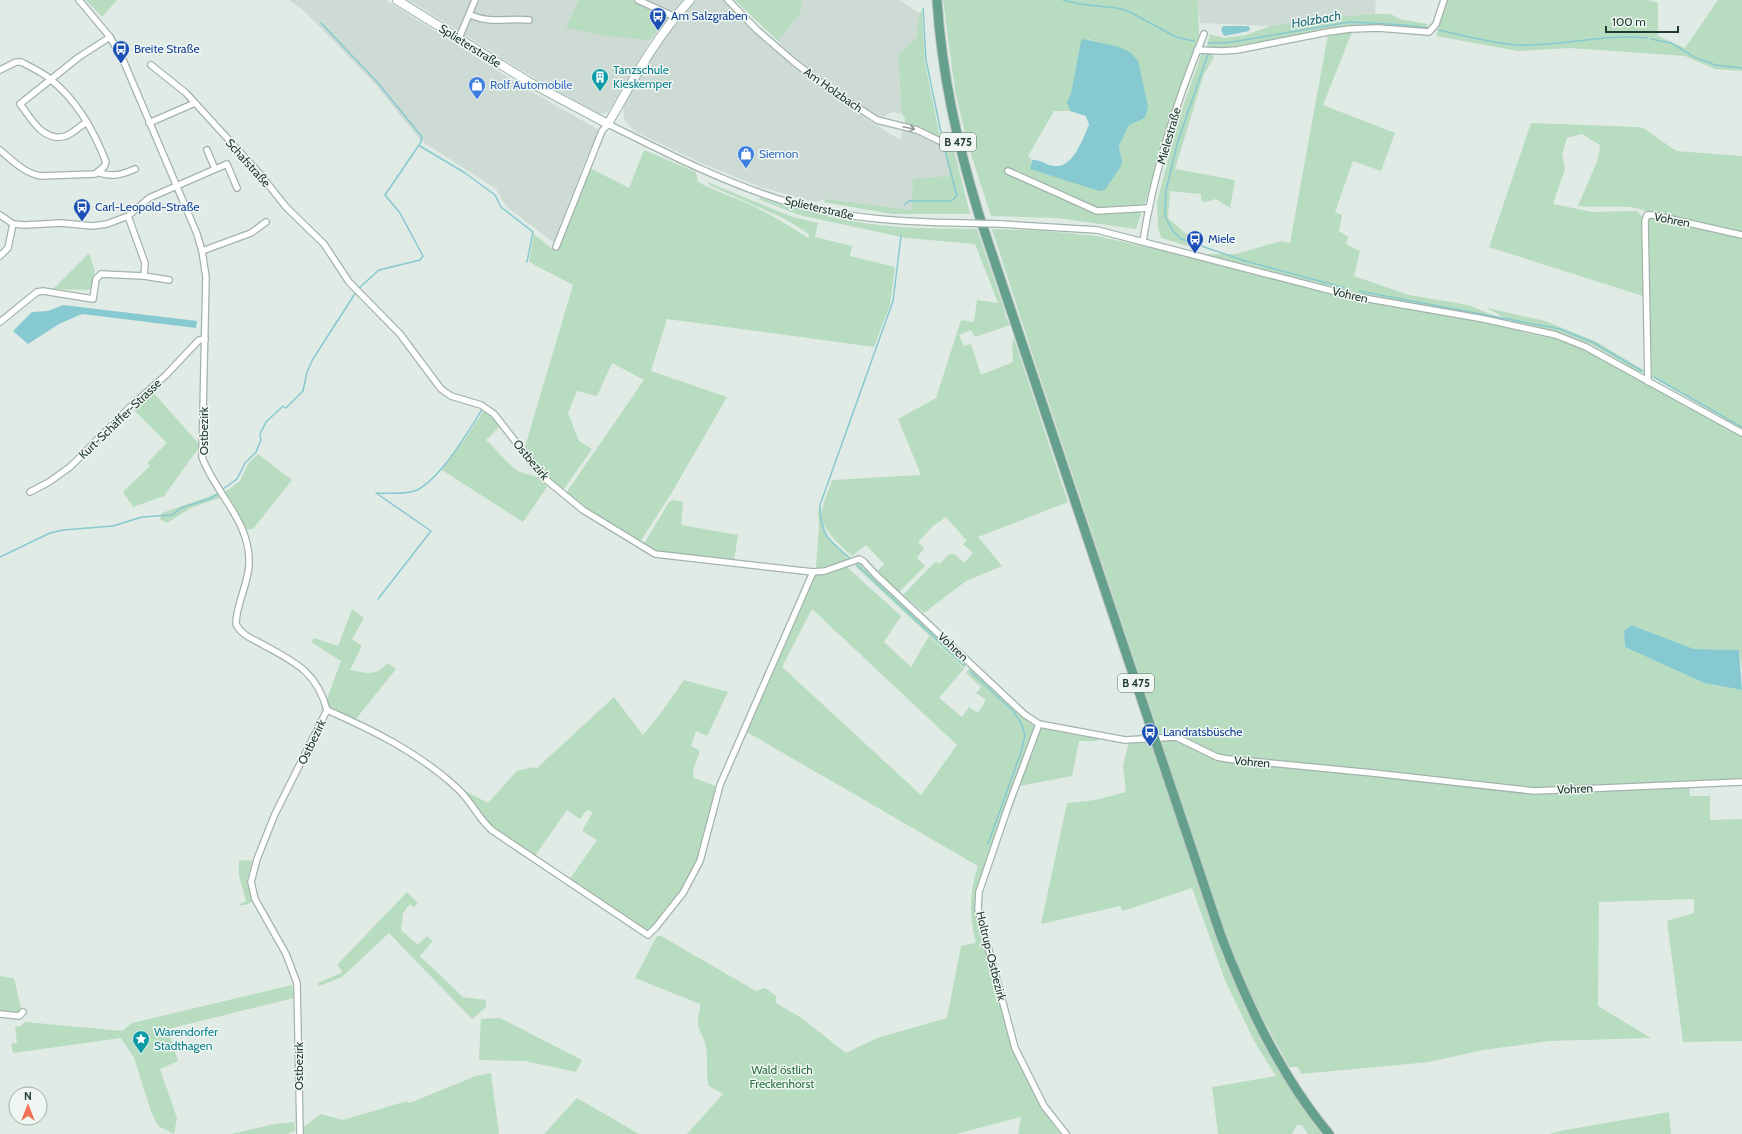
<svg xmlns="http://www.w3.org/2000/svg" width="1742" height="1134" font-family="Cabin,sans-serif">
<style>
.built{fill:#cedad4}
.green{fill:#b8dcc0;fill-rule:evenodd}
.water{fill:#87c9d0}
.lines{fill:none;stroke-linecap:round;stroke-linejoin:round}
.stream{stroke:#87c9d0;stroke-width:1.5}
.street-casing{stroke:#a3b3ac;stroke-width:8}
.secondary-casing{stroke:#9fb6ac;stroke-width:10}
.primary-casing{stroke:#c1c8c6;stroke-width:11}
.street{stroke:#fff;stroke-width:5.5}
.secondary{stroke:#fff;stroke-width:8}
.primary{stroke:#64a08d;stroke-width:9}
.street-bridge-casing{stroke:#a3b3ac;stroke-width:8;stroke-linecap:butt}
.street-bridge{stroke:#fff;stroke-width:5.5}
.oneway{stroke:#909d98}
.labels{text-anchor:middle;stroke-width:3;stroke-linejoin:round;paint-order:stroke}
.shield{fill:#f0f7f3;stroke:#5f736c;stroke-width:1}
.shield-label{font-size:11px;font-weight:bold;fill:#213b32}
.transit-label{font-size:12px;fill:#164399;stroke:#f0f7f3;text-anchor:start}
.street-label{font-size:12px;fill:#213b32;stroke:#f0f7f3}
.culture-label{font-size:12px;fill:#0d838f;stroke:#f0f7f3;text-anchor:start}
.shop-label{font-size:12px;fill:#366cbe;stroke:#f0f7f3;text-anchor:start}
.park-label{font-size:12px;fill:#2b7142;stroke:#f0f7f3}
.water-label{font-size:13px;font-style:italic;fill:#1b6c76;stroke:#f0f7f3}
</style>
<rect width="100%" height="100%" fill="#e0ebe5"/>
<g class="built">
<path d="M289,0H386L525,88L599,130L586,158L554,243L506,206L496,189L420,140L377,86L318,25L303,10Z"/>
<path d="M409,0H579L567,28L667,16L631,0H684L650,41L612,106L607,112L600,114L529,75Z"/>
<path d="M696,0H724L791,65L870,121L900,140L903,130L916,133L945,146L950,176L912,210L826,199L815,202L760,187L699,162L636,132L625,121L623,111L625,101L658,46Z"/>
<path d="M802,0H899L919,13L917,37L898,55L902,114L892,112L883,117L875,115L795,58L778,41L801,12Z"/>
<path d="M1198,0H1376L1375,14L1319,18L1271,26L1200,23Z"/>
</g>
<g class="green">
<path d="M86,0H117L102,17Z"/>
<path d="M579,0H631L668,16L650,40L607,36L566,28Z"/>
<path d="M735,0H802L801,12L778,41Z"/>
<path d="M943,0H1198L1199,35L1167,124L1146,200L1136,229L1057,218L991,216L967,142L955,90ZM1088,39L1130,52C1138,73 1150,96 1145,118L1129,125L1119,146L1121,156L1099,191L1030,164L1032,160L1028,156L1054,111H1070L1069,97L1071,95L1076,70Z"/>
<path d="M1448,0H1648L1658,3V36L1685,48L1718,0H1742V71L1715,69L1685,56L1569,48L1518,51L1436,36Z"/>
<path d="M922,12L925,63L940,137L918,128L905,125V119L902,114L898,55L917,37L919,13Z"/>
<path d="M1375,14H1391L1399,19L1428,24L1424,31L1350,26L1236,46L1222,48L1207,47L1210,34L1224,38L1246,35L1271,26L1319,18Z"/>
<path d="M1352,32L1323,105L1395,133L1381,171L1353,161L1335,212L1342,215L1339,231L1348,237L1346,244L1360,251L1354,276L1409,295L1468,305L1500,318L1525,333L1557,339L1585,350L1742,437V670L1739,650L1694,649L1631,625L1624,631L1625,647L1704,683L1742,690V781L1597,785L1593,789L1689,786L1690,796H1710V820L1742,819V1041L1683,1042L1667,921L1694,913V899L1599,902L1598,1006L1651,1038L1549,1041L1483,1050L1429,1062L1301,1074L1298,1067H1289L1252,998L1226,935L1032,353L992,229L1047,231L1097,236L1206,260L1207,254H1236L1281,241L1290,243L1328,35Z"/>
<path d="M1202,52L1212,53L1214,58L1204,74L1175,169L1235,180L1230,208L1216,199L1205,202L1201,200V194L1170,191L1168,218L1185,233L1192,235L1198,249L1161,238L1158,227L1157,202L1178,121Z"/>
<path d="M1531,123L1638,127L1645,129L1676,151L1742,156V233L1651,213C1630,202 1602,209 1578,206L1598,159L1600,145L1582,134L1567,138L1562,154L1565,169L1553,204L1592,212L1637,211L1642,217L1643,296L1489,247Z"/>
<path d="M945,146L954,150L970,214H892L823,202L826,199L912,210L913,179L950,176Z"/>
<path d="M644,150L696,172L698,182C714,191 732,196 749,204C770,214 789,226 808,238L809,234L783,218L711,186L707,182L793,217L818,223L815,237L852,246L850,256L895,267L890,305L874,347L667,319L651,371L727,397L671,494L640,542L583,507L566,493L644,380L612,363L597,396L577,391L568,413L579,441L592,449L562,492L545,477L524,450L573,285L529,262L534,234L556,252L590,168L629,188Z"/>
<path d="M761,198C807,213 853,224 901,227C926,229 952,228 977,229L1006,314L1004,313L1010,325L975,337L971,330L959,335L964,346L971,344L981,375L1013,362L1012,344L1014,338L1068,502L978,537L1002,566L966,581L924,613L903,595L936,561L939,564L949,554H955L964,563L973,553L963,544L967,541L946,517L933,526L918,542L924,548L917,558L925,566L899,592L877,571L884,564L866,545L852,556C840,544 819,529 822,510C824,500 829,490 832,480L921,475L898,419L936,398L961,320L974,322L977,300L998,303L975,244L906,238L799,215L758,199Z"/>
<path d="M1651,218L1742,238V429L1652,377L1648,222Z"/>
<path d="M89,253L95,271L90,290L53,289Z"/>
<path d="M1487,308L1545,321L1595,341L1645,371L1641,373L1592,345L1559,332L1514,323Z"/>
<path d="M152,391L199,444L198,450L192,457L164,496L133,507L123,492L150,466L147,463L167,443L132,408Z"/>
<path d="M484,410L500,426L486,440C496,449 505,461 515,469C527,477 536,471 547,487L523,522L442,470L463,442Z"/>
<path d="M258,454L292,480L253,529L246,530L233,503L225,492L240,481L248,464Z"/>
<path d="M219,493L222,497L191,508L167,523L160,519L162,513Z"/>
<path d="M673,500L683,502L681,525L738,535L734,561L656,552L644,544L669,502Z"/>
<path d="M818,508L821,512L826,535L849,559L832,566L816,568L819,525Z"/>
<path d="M858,562L863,564L871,574L968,663L964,668L856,567L855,563Z"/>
<path d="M847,567L901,616L884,642L911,667L929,636L964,669L939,698L962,717L969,707L978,713L986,700L976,693L981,687L966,673L971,666L1035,727L981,879L975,900L980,926L1011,1041L1043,1107L1060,1134H1018L1021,1117L956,1134H687L723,1094L709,1086C705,1072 709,1057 705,1043C703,1035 698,1030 698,1022C697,1016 701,1010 700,1004L635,978L657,936H661L756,991L765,988L776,996V1003L800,1017L846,1053L877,1038L947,1018L961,946L976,943C969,917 969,891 978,866L747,732L815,574L831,573ZM812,609L957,745L921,795L782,667Z"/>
<path d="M352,609L364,618L352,639L362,646L350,670C367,673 375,677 388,663L396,669L355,720L329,709L327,699L341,661L311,642L314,638L338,646Z"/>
<path d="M684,680L728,692L707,736L696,731L691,746L700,751L693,770L694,778L718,787L698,861L685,886L651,929L645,931L569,880L597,840L582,831L593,812L587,810L580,819L567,810L534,857L486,823L484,817L461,789L488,803L517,771L534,767L536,769L614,697L643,735L660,714Z"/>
<path d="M1040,726L1099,737L1097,741H1079L1072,776L1019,786Z"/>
<path d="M1150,741L1223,956L1260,1034L1325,1134H1308L1301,1125H1297L1292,1134H1218L1212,1087L1276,1076L1254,1041L1225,980L1192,888L1123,911L1120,906L1041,924L1067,803L1096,800L1126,792L1123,765L1129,742Z"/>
<path d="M244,860L252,861L247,882L252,902L245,905H238L246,901L239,876V861Z"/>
<path d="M407,892L418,903L414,907L410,904L403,913L401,930L418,945L427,936L433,941L420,956L463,997L486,1000V1007L472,1019L389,933L342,977L319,986L318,983L343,972L337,965Z"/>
<path d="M0,976L13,978L15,981L21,1009L18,1015L0,1012Z"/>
<path d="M292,985L294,998L168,1029L178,1061L160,1069L177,1118L174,1134L158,1126L151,1111L134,1058L121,1038L13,1053L11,1044L17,1043L15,1027L21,1026L25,1022L122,1031L132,1023Z"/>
<path d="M500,1018L582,1060L576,1072L525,1061L479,1060L481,1019Z"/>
<path d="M491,1073L499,1134H303L302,1128L321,1114L343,1120L407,1101L408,1103L412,1102L476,1076Z"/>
<path d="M577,1098L639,1134H544Z"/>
<path d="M1669,1112L1671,1134H1550L1560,1131Z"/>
<path d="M294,1122L295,1131L287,1134H231L274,1124Z"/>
</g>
<g class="water">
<path d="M1223,26H1248L1250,28L1249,31L1224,36L1221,30Z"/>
<path d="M1084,39L1119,47L1130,52L1138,61L1145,92L1148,107L1145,118L1129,125L1119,146L1122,161L1121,166L1105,190L1099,191L1030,169L1032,160C1041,159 1047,166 1056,166C1074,167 1083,137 1089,125L1086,116L1070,111L1067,102L1071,94L1081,41Z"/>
<path d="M63,305L197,321L196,328L82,314L59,324L28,344L13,331L32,312L48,311Z"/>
<path d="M1631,625L1694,649L1739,650L1742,690L1704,683L1625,647L1624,631Z"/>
</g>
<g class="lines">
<g class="stream">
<path d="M1063,0L1079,4L1117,8L1128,11L1176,37L1194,41"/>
<path d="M923,8L926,60L942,137"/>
<path d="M321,23L378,83L422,137L421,142L385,195L400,213L423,256L420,260L379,270L358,289"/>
<path d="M1438,30C1463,35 1494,44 1519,45C1562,47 1603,33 1647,38"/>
<path d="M1651,39L1671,43L1694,57L1715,65L1742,68"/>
<path d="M1208,43H1226L1350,22L1405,25L1428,28"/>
<path d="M1208,54L1178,141L1166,190L1165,216L1172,230L1181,239L1245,261L1349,289"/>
<path d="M420,146L465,173L495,195L501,207L533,232L527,262"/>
<path d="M904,205L909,201H951L957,196L944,147"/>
<path d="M1359,291L1560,329L1594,343L1642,371"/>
<path d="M1654,377L1742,427"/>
<path d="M223,489L237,479L245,463L256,452L261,440L260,434L266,422L283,406L286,408L303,391L307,372L313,359L356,292"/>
<path d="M376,493L431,531L378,599"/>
<path d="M377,493C388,493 406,495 417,490C441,478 468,432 483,408"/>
<path d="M0,557L50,533L63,530L113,526L142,517L172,515L181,508L209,499L219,493"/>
<path d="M850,558C829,541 820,534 820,505L893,301L901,236"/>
<path d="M857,565L964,665"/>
<path d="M971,672L1014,712L1022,725L1025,736L1020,755L988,844"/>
</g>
<g class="street-casing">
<g id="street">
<path d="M79,0L110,37L124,62L197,234L202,251L206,277L202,457C216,495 251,521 249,565C248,585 236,604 236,624C241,634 250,638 260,643C294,662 316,670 327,710L275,814L257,859L251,882L255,899L286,954L297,983L300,1134"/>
<path d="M638,0L675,17"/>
<path d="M728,0L757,30L794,62L828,88L877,120L917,130L946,144H958"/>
<path d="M470,15C492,24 506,18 529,20"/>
<path d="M459,38L475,0"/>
<path d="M1197,50L1222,51L1237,50L1328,32L1350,29L1378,28L1429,32L1436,24L1444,0"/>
<path d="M151,65L186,93L260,174L286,207L324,244L349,282L400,334L441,389L451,396L481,405L494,414L544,478L583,510L655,554L813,572L825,571L859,559L863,561L875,574L1024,714L1039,724L1125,740L1176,737L1217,757L1228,759L1373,773L1534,791L1742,782"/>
<path d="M0,70L16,62H21C31,67 42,72 50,79C77,100 94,131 106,162L104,167L95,174L41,176C24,173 13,161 0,150"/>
<path d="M87,122C80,126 73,133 66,136C43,143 31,118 20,104L79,57L110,37"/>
<path d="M149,123L195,103"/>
<path d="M207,150L215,169"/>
<path d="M1008,171L1097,211L1149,208"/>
<path d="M99,173C113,177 121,175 135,169"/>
<path d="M0,215L13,224L25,225L61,223L93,226L107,224L128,216L149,198L227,164L237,188"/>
<path d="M1001,224L1097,230L1352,296L1484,319L1556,335L1586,347L1742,433"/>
<path d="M1143,241C1154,171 1177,100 1204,34"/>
<path d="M556,247L602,131L608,124C668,154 729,185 794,204C849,219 905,222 962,223"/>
<path d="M202,251L251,233L266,222"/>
<path d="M0,256L8,248L13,224"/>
<path d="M144,276L169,280"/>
<path d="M0,322L37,292L43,291L93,299L96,279L101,274L144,276L145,263L128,216"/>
<path d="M1648,382L1645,221L1647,215H1653L1742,235"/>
<path d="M30,492L49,482L70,467L130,407L166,375L199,340L205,339"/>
<path d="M327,710C373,730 421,754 458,789C472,802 479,820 493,831L648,935L656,927L683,893L700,861L720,785L813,572"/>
<path d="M1039,724L1008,807L979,892L978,909L1015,1048L1044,1106L1066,1134"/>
<path d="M0,1014L19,1016L23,1012"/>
</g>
</g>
<g class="secondary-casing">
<path id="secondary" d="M397,0L529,82L608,124C633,80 655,38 690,0"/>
</g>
<g class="primary-casing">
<path id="primary" d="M937,0C942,76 957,142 979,215L1221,936C1248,1006 1281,1076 1329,1134"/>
</g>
<use href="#street" class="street"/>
<use href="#secondary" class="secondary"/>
<use href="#primary" class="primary"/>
<g class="street-bridge-casing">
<path id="street-bridge" d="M962,223L1001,224"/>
</g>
<use href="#street-bridge" class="street-bridge"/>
</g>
<defs><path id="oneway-shaft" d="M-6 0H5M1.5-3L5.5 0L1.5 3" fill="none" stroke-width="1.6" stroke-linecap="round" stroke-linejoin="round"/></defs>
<use class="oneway" href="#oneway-shaft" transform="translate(909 128) rotate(12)"/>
<defs>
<g id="bus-pin" transform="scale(0.9)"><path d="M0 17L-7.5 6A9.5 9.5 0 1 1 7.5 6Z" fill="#1a4fb4" stroke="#f0f7f3"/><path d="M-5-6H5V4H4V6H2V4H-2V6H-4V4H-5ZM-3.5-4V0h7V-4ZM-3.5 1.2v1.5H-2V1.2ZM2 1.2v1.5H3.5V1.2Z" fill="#fff"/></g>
<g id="building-pin" transform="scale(0.9)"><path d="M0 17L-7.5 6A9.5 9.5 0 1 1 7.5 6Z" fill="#0f9aa8" stroke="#f0f7f3"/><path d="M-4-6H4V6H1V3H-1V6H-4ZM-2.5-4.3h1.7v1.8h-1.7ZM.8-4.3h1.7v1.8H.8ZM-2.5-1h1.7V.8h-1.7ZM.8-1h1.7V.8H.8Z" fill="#fff"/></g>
<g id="shop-pin" transform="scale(0.9)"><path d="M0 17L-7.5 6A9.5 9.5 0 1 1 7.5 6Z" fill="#3f7fe0" stroke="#f0f7f3"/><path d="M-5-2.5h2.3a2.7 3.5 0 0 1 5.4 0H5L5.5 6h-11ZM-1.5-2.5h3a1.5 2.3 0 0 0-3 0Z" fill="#fff"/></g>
<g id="sight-pin" transform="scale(0.9)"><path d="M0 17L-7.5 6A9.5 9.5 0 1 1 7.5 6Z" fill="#0f9aa8" stroke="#f0f7f3"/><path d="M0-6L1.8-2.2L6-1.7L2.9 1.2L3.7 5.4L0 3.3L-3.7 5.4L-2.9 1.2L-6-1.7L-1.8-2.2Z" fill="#fff"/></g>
</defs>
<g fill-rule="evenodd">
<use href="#bus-pin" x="658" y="16"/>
<use href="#bus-pin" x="121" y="49"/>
<use href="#building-pin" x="600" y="77"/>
<use href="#shop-pin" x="477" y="85"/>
<use href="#shop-pin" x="746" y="154"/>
<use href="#bus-pin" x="82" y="207"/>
<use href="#bus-pin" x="1195" y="239"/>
<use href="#bus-pin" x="1150" y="732"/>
<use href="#sight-pin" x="141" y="1039"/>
</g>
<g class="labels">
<g class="shield">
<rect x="940" y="133" width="36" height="18" rx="3"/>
<rect x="1118" y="674" width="36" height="18" rx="3"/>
</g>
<g class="shield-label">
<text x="958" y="146">B 475</text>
<text x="1136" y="687">B 475</text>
</g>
<g class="transit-label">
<text x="671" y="20">Am Salzgraben</text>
<text x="134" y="53">Breite Straße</text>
<text x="95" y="211">Carl-Leopold-Straße</text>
<text x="1208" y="243">Miele</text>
<text x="1163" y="736">Landratsbüsche</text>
</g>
<g class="street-label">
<text transform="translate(470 46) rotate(32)" y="4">Splieterstraße</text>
<text transform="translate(833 90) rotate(35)" y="4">Am Holzbach</text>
<text transform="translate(1169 136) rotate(-74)" y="4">Mielestraße</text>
<text transform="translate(248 163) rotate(48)" y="4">Schafstraße</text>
<text transform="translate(819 208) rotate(13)" y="4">Splieterstraße</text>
<text transform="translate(1672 220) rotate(11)" y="4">Vohren</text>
<text transform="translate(1350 295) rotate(13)" y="4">Vohren</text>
<text transform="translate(120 419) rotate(-44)" y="4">Kurt-Schäffer-Strasse</text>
<text transform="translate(204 431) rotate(-90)" y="4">Ostbezirk</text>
<text transform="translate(531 460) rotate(50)" y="4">Ostbezirk</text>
<text transform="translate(953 647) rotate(43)" y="4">Vohren</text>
<text transform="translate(312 742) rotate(-64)" y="4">Ostbezirk</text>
<text transform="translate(1252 762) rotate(5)" y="4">Vohren</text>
<text transform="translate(1575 789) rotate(-3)" y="4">Vohren</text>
<text transform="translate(991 956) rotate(76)" y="4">Holtrup-Ostbezirk</text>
<text transform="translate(299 1066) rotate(-90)" y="4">Ostbezirk</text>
</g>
<g class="culture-label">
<text x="613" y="74">Tanzschule<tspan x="613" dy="14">Kieskemper</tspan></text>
<text x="154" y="1036">Warendorfer<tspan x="154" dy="14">Stadthagen</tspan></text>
</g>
<g class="shop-label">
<text x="490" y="89">Rolf Automobile</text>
<text x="759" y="158">Siemon</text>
</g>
<g class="park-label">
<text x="782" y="1074">Wald östlich<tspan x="782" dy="14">Freckenhorst</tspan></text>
</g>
<g class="water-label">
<text transform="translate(1316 19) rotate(-10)" y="5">Holzbach</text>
</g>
</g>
<g transform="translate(28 1106)"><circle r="19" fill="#f0f7f3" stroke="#9daca6"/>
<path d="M0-3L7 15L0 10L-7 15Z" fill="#f17357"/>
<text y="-6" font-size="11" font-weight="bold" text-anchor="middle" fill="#213b32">N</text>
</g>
<path d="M1606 26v6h72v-6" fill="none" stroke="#213b32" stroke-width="2"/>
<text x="1612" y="26" font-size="12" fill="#213b32" stroke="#f0f7f3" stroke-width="3" paint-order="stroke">100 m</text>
</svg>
